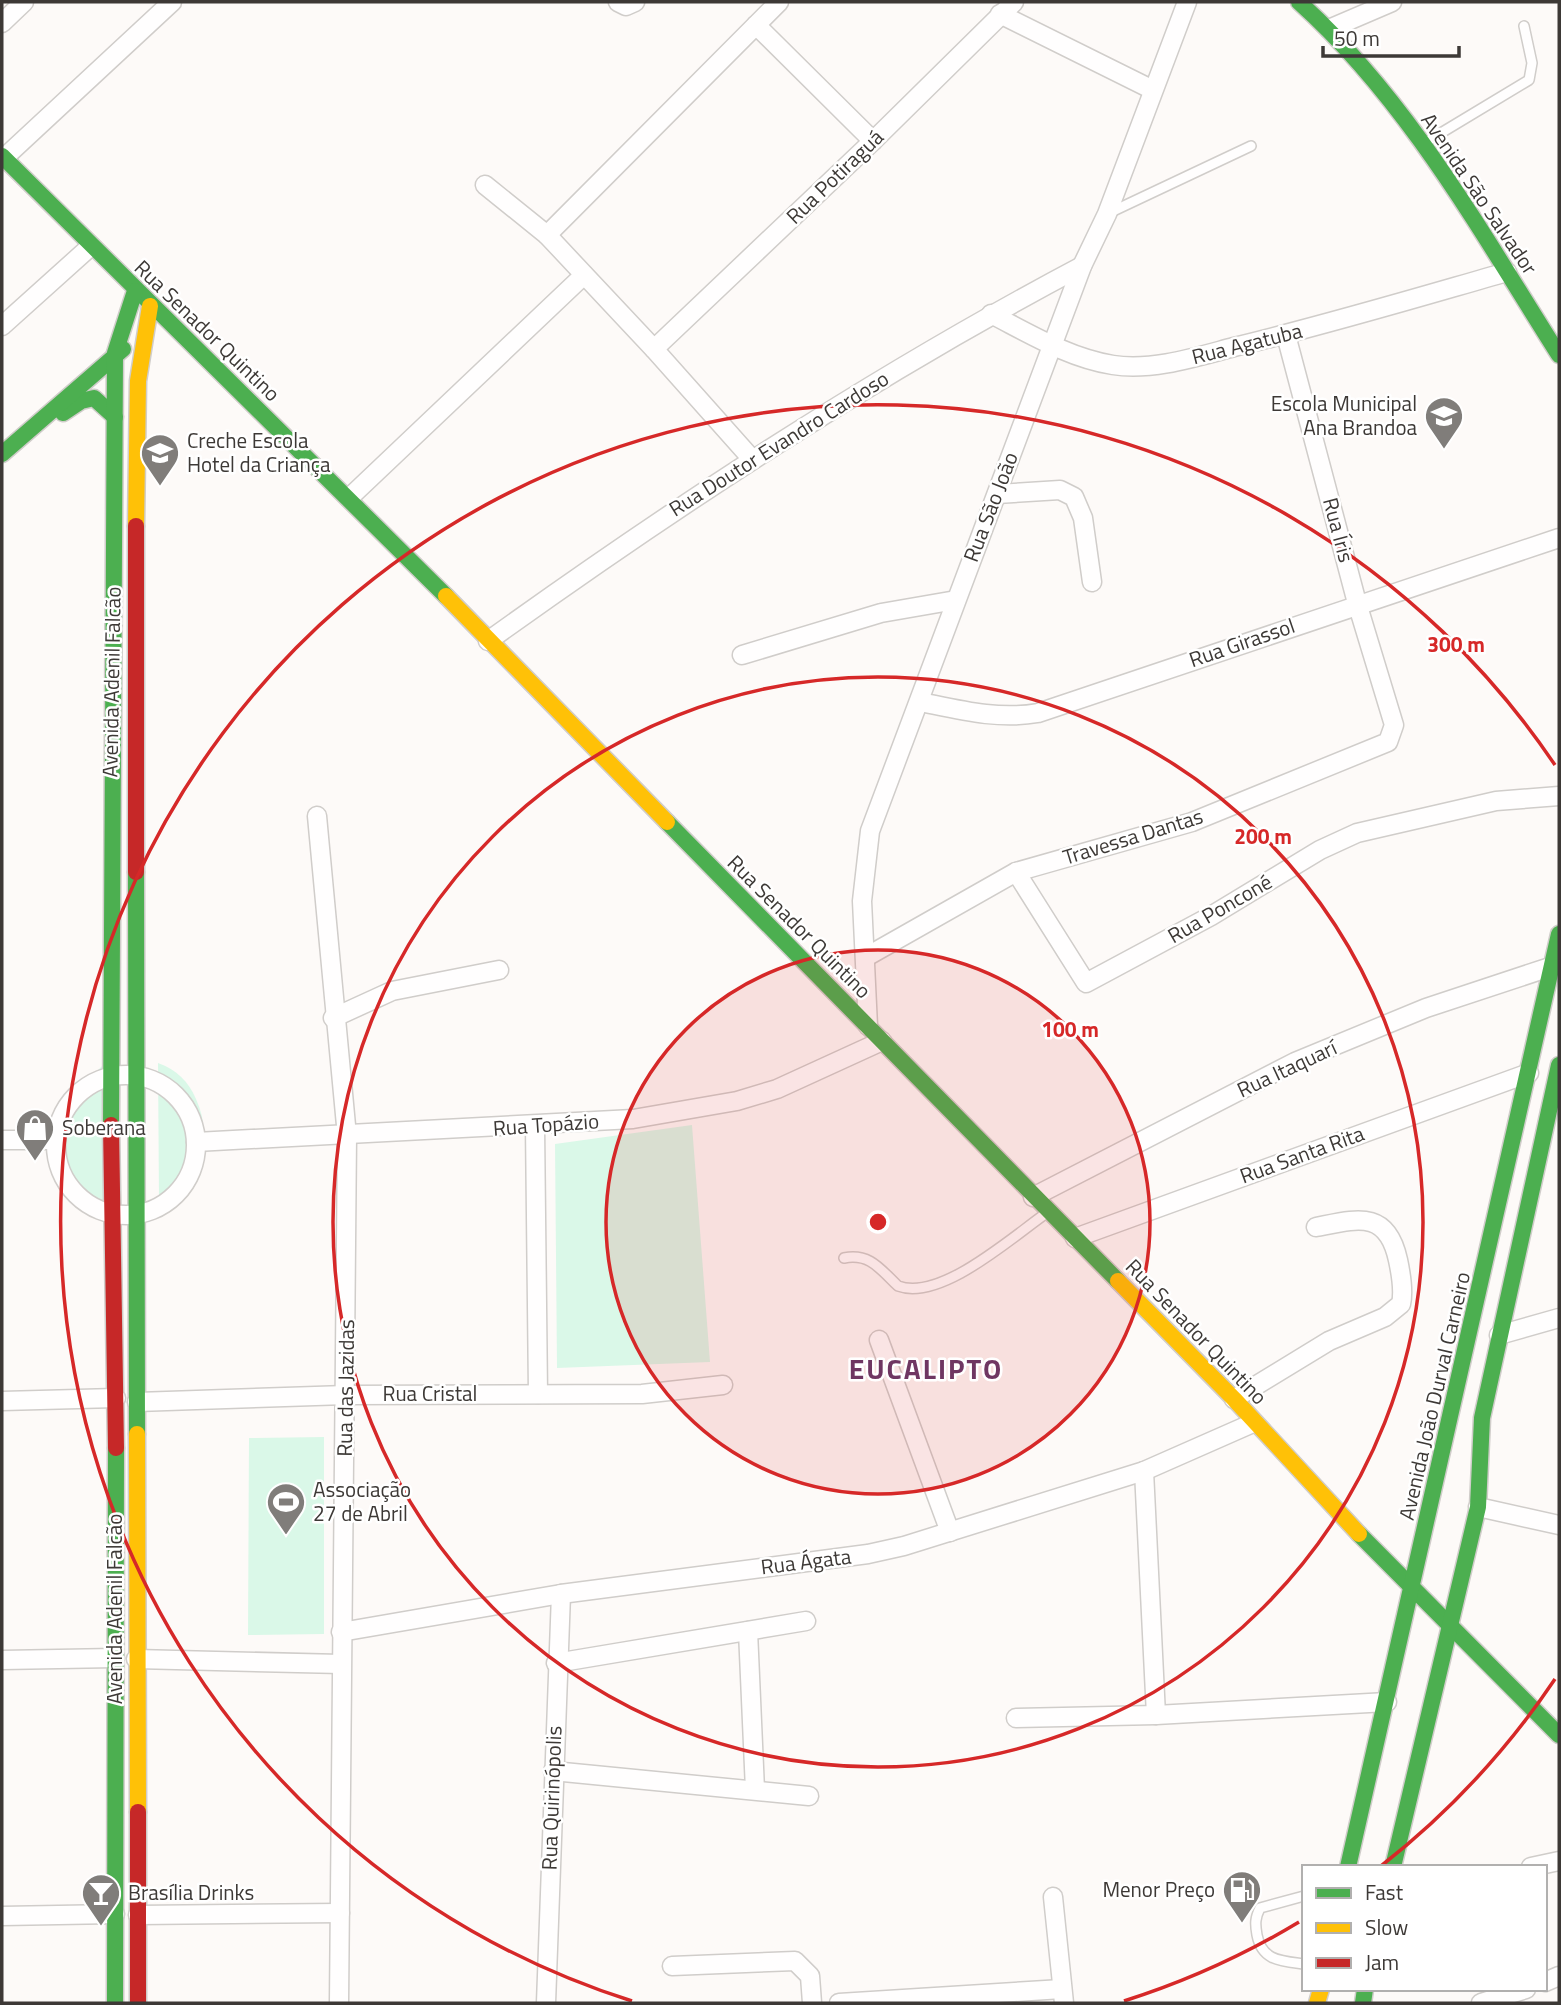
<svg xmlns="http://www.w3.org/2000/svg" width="1561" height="2005" viewBox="0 0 1561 2005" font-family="'Titillium Web',sans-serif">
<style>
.green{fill:#daf8e8}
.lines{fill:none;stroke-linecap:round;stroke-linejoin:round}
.lane-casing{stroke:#d0cdca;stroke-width:12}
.street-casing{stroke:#d0cdca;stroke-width:21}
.fast-casing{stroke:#d0cdca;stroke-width:19}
.slow-casing{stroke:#d0cdca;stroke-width:19}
.jam-casing{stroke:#d0cdca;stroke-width:19}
.lane{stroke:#fffefe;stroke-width:9}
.street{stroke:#fffefe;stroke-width:18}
.fast{stroke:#4caf50;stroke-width:16}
.slow{stroke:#ffc107;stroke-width:16}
.jam{stroke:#c62828;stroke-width:16}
.ring{fill:none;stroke:#d62828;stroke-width:3.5}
.labels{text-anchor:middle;stroke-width:5;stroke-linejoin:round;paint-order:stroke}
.street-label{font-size:21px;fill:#3d3936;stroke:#fff}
.poi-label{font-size:21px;fill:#3d3936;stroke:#fff;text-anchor:start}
.district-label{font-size:28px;font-weight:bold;letter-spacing:2px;fill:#6f3662;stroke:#fff}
.centre{fill:#d62828;stroke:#fff;stroke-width:3.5}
.ring-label{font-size:21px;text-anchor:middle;font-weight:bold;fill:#d62828;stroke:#fff;stroke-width:5;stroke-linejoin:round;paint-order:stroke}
</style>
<rect width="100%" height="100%" fill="#fdfaf8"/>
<g class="green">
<path d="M 158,1063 C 177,1070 188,1081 196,1099 C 216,1144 193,1171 159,1200 Z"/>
<path d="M 104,1064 L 105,1206 C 92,1196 77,1186 70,1170 C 60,1145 69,1106 84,1084 C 89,1077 98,1071 104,1064 Z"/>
<polygon points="692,1125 710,1362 557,1368 555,1144"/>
<polygon points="324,1437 324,1634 248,1635 249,1438"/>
</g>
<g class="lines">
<g class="lane-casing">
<g id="lane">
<polyline points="1426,142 1529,80 1532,63 1524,26"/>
<polyline points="1109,213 1251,146"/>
<path d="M 844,1258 C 870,1253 880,1269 898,1286 C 941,1302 1013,1236 1048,1212"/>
<path d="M 1304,1896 L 1260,1908 C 1255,1918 1255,1924 1257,1935 C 1262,1961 1281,1961 1304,1964"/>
</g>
</g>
<g class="street-casing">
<g id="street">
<polyline points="618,2 626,6 635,2"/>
<polyline points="1000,14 1153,90"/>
<polyline points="2,23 24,2"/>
<polyline points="756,25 873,141"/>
<polyline points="1329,29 1392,2"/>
<polyline points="4,158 172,2"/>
<polyline points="485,185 547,235 654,349 751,458"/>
<polyline points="547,235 779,2"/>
<path d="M 991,314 C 1030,334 1069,358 1113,365 C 1153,371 1196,357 1234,347 C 1326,325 1416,298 1507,272"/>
<polyline points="2,326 91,246"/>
<polyline points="654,349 873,141 1014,2"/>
<polyline points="997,494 1060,490 1074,497 1083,518 1092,582"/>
<polyline points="349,498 584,275"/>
<path d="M 488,641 C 679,504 874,376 1082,266"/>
<polyline points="742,655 881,613 956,600"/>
<path d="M 921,702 C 960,710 998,720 1038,713 L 1559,538"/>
<polyline points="317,816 347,1136 339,2003"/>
<polyline points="1016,872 1086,983 1211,916 1320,850 1357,833 1496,801 1559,796"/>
<polyline points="866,957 1016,872 1192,822 1388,742 1394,725 1357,603 1286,335"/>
<polyline points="333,1018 392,991 499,970"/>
<polyline points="868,1026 862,901 870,831 1082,266 1107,214 1187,2"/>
<circle cx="126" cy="1145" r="70"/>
<polyline points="535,1126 538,1394"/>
<polyline points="2,1140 56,1140"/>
<polyline points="196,1142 633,1119 737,1101 777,1089 882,1041"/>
<polyline points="1033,1197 1295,1062 1426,1008 1553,966"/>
<polyline points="1075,1238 1529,1073"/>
<polyline points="1499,1335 1559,1318"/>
<polyline points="879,1340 950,1532"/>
<path d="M 1234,1399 L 1329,1341 L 1385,1317 L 1401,1304 C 1404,1291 1401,1274 1398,1260 C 1387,1209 1357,1219 1316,1227"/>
<polyline points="2,1401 116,1398"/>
<polyline points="137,1402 346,1395 642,1394 723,1385"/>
<polyline points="1144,1471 1156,1715"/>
<polyline points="1478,1507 1559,1525"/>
<polyline points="748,1631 755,1790"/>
<polyline points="341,1632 561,1594 868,1554 904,1546 1144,1471 1253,1423"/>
<polyline points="136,1659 341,1664"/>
<polyline points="2,1660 115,1658"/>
<polyline points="556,1663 806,1621"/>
<polyline points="1016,1718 1156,1715 1387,1702"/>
<polyline points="553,1771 809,1796"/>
<polyline points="1531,1867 1559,1861"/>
<polyline points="1053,1897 1064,2003"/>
<polyline points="138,1915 340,1913"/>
<polyline points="2,1916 115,1914"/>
<polyline points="672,1966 795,1961 810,1976 812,2003"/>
<polyline points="1545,1982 1559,1976"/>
<polyline points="546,2003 561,1594"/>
<polyline points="839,2003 1062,1989"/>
<polyline points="1481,2003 1526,1989"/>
</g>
</g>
<g class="fast-casing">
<g id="fast">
<path d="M 1299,2 C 1408,100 1481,232 1559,355"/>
<polyline points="2,156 446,596"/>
<polyline points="63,413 81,401 94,398 115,417"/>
<polyline points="2,454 123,349"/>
<polyline points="667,822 1118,1281"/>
<polyline points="136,872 137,1434"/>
<polyline points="111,1125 115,353 135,291"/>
<polyline points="1359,1534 1559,1735"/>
<polyline points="1348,1867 1559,934"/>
<polyline points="1393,1867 1478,1507 1482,1418 1559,1065"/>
<polyline points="115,2003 116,1448"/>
<polyline points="1363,2003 1365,1989"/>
</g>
</g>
<g class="slow-casing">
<g id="slow">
<polyline points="136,526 138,381 150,306"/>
<polyline points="446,596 667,822"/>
<polyline points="1118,1281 1234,1399 1359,1534"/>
<polyline points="137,1434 138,1812"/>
<polyline points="1317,2003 1321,1989"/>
</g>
</g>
<g class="jam-casing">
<g id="jam">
<polyline points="136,872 136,526"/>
<polyline points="111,1125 116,1448"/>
<polyline points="138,1812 138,2003"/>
</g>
</g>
<use href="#lane" class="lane"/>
<use href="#street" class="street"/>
<use href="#fast" class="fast"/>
<use href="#slow" class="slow"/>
<use href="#jam" class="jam"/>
</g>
<circle cx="878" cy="1222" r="272" fill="#d62828" fill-opacity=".12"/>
<g class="ring">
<circle cx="878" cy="1222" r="272"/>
<circle cx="878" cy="1222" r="545"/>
<path d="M1555 1679A817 817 0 0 1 1381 1866M1299 1922A817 817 0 0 1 1124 2001M632 2001A817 817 0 1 1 1555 765"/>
</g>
<defs>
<g id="school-pin" transform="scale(2.0125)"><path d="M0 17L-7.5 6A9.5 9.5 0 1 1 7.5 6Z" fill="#807d7a" stroke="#fff"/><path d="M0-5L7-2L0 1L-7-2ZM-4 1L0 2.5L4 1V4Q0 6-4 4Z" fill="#fff"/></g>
<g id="shop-pin" transform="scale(2.0125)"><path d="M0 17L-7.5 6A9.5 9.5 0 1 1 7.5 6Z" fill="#807d7a" stroke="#fff"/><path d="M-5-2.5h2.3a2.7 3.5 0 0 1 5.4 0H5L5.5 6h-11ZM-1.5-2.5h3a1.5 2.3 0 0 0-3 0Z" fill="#fff"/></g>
<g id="stadium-pin" transform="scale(2.0125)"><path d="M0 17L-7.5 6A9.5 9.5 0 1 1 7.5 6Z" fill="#807d7a" stroke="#fff"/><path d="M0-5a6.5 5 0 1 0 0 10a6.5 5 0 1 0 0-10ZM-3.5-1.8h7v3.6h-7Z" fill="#fff"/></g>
<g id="fuel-pin" transform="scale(2.0125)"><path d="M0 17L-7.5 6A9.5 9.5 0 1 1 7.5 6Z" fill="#807d7a" stroke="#fff"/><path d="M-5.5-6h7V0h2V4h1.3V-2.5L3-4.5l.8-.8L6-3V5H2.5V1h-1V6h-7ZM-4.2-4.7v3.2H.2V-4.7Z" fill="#fff"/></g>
<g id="bar-pin" transform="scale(2.0125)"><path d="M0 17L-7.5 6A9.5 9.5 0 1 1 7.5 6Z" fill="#807d7a" stroke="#fff"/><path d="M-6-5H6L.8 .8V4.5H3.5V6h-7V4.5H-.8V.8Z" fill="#fff"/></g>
</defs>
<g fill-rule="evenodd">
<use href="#school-pin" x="1444" y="416"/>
<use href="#school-pin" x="160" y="453"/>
<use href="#shop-pin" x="35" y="1128"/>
<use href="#stadium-pin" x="286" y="1502"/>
<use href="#fuel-pin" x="1242" y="1890"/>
<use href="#bar-pin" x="101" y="1893"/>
</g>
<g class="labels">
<g class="street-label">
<text transform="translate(835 177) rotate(-44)" y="7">Rua Potiraguá</text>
<text transform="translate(1479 194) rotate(56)" y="7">Avenida São Salvador</text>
<text transform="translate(207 331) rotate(44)" y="7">Rua Senador Quintino</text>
<text transform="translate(1247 344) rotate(-14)" y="7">Rua Agatuba</text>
<text transform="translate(779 444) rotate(-32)" y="7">Rua Doutor Evandro Cardoso</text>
<text transform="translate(991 507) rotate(-69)" y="7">Rua São João</text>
<text transform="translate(1338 530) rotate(75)" y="7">Rua Íris</text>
<text transform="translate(1242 643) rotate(-19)" y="7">Rua Girassol</text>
<text transform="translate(112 682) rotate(-89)" y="7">Avenida Adenil Falcão</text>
<text transform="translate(1133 837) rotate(-17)" y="7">Travessa Dantas</text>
<text transform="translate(1220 909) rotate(-30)" y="7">Rua Ponconé</text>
<text transform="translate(799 927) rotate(45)" y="7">Rua Senador Quintino</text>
<text transform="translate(1287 1069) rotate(-25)" y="7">Rua Itaquarí</text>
<text transform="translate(546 1125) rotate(-4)" y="7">Rua Topázio</text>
<text transform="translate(1302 1155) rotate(-20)" y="7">Rua Santa Rita</text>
<text transform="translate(1196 1332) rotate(46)" y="7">Rua Senador Quintino</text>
<text transform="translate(346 1388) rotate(-89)" y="7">Rua das Jazidas</text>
<text x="430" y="1401">Rua Cristal</text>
<text transform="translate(1435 1396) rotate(-77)" y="7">Avenida João Durval Carneiro</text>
<text transform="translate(806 1562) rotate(-7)" y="7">Rua Ágata</text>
<text transform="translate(115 1609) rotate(-90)" y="7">Avenida Adenil Falcão</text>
<text transform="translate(552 1798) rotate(-88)" y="7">Rua Quirinópolis</text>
</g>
<g class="poi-label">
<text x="1417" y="411" text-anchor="end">Escola Municipal<tspan x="1417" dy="24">Ana Brandoa</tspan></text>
<text x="187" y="448">Creche Escola<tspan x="187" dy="24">Hotel da Criança</tspan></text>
<text x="62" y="1135">Soberana</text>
<text x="313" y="1497">Associação<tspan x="313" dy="24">27 de Abril</tspan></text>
<text x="1215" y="1897" text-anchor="end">Menor Preço</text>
<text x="128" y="1900">Brasília Drinks</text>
</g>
<g class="district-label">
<text x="926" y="1379">EUCALIPTO</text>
</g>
</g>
<circle cx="878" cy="1222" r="10" class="centre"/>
<g class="ring-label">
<text x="1456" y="652">300 m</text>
<text x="1263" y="844">200 m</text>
<text x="1070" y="1037">100 m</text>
</g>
<rect width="1561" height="2005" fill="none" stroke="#3d3936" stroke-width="7"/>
<rect x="1302" y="1865" width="245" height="126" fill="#ffffff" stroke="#b1b0af" stroke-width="2"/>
<rect x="1316" y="1888" width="35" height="10" fill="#4caf50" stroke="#b1b0af" stroke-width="2"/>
<text x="1365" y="1900" font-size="21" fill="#3d3936">Fast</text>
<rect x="1316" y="1923" width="35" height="10" fill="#ffc107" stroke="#b1b0af" stroke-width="2"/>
<text x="1365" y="1935" font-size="21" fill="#3d3936">Slow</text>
<rect x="1316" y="1958" width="35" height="10" fill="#c62828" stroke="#b1b0af" stroke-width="2"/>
<text x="1365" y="1970" font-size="21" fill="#3d3936">Jam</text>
<path d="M1323 46v10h136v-10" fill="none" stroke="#3d3936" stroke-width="3.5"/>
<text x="1334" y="46" font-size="21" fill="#3d3936" stroke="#ffffff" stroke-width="5" paint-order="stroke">50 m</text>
</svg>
